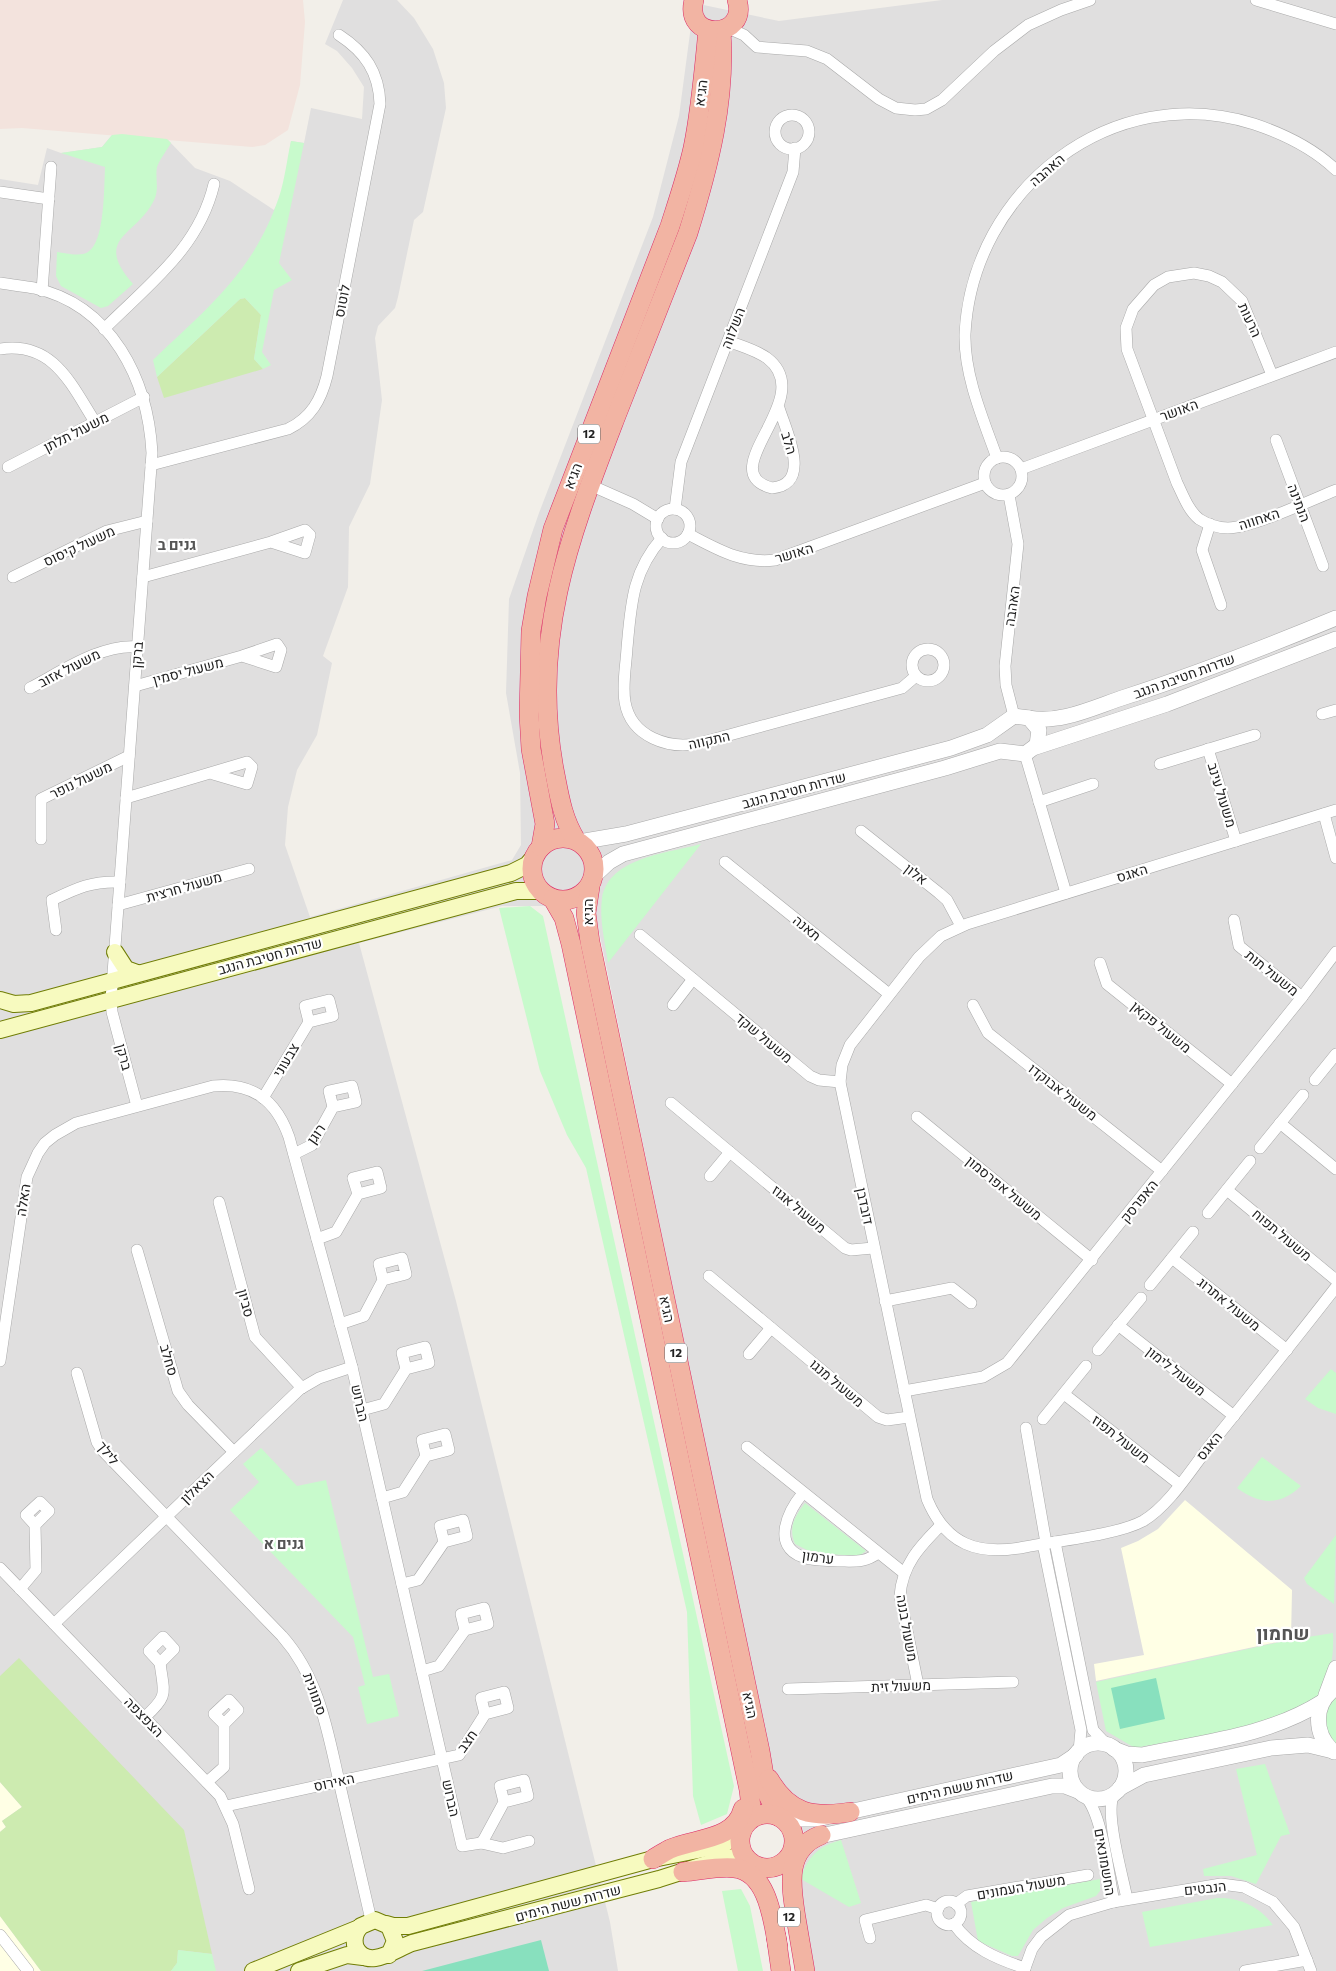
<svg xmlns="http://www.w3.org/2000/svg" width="1336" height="1971" viewBox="0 0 1336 1971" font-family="Commissioner,Heebo,sans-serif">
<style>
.residential{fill:#e0dfdf}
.education{fill:#ffffe5}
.military{fill:#f3e3dd}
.grass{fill:#cdebb0}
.park{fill:#c8facc}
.pitch{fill:#88e0be}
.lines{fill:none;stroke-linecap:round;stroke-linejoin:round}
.minor-casing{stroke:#a9a9a9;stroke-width:12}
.tertiary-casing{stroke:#a9a9a9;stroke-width:16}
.secondary-casing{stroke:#707d05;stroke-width:18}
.trunk-casing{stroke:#dc2a67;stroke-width:20}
.minor{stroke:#fff;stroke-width:11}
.tertiary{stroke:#fff;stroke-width:15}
.secondary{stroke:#f7fabf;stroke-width:16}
.trunk{stroke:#f2b4a3;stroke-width:19}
.labels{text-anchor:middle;stroke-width:4.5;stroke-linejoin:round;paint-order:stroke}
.shield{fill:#fff;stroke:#646464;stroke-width:1}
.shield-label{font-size:12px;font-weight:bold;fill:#222}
.street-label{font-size:14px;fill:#222;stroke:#fff}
.neighbourhood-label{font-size:15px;font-weight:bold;fill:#555;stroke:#fff}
.district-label{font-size:19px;font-weight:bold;fill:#555;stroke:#fff}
</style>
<rect width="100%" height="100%" fill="#f2efe9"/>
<polygon class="residential" points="343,0 397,0 414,18 433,49 444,83 446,108 423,212 414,220 398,297 395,308 378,326 375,338 382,400 370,484 349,527 348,587 323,656 332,663 317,735 297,770 288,807 285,845 310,917 512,860 521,845 520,773 506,693 509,599 539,513 653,217 679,116 694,3 779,21 942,0 1336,0 1336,1971 812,1971 794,1880 805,1834 775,1783 594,907 541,906 502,906 359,943 456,1301 610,1922 618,1971 0,1971 0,179 38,185 47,148 61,153 102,147 112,135 167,139 195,168 230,181 274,210 283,193 291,141 304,143 311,108 362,119 364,87 352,68 337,51 325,44"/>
<g class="education">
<polygon points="1185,1500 1292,1590 1291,1639 1096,1681 1094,1664 1144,1655 1121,1548 1138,1541 1158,1529"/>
<polygon points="0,1782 22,1807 2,1821 6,1827 0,1832"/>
<polygon points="0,1916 41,1971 0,1971"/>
</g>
<polygon class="military" points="0,0 303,0 305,22 300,85 288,130 265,145 252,147 22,128 0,129"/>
<g class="grass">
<polygon points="245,298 261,315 254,359 263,369 164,398 157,377 240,299"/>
<polygon points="19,1658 184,1830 212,1954 178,1950 177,1963 171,1971 41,1971 0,1916 0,1832 6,1827 2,1821 22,1807 0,1782 0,1676"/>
</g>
<g class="park">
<path d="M 122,134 L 167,139 L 171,143 C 167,150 160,159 157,167 C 155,177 159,187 155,198 C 139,236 91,236 133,284 L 108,306 L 101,308 L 61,286 L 56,276 L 57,252 C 65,253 80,257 88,252 C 105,242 104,186 105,167 L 61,153 L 102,147 L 112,135 Z"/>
<path d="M 291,141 L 304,143 L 279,263 L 292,280 L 274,290 L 262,352 L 271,365 L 263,369 L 254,359 L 261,315 L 245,298 L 240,299 L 157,377 L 153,360 C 209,306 253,273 279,197 C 285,179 287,159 291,141 Z"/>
<path d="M 701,844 L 608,963 C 605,942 599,919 602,898 C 609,857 669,853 701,844 Z"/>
<polygon points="530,906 543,916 734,1786 727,1814 701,1825 693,1796 687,1612 586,1168 567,1135 540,1071 499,908"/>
<polygon points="1331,1369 1336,1373 1336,1414 1318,1408 1305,1399"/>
<polygon points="261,1448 297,1486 326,1480 373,1677 389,1674 399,1716 367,1724 358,1687 365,1685 353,1637 230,1510 259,1482 243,1464"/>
<path d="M 1262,1457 L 1301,1486 C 1280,1506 1260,1505 1237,1488 Z"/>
<path d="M 805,1503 L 866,1551 L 859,1556 L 813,1553 L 795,1544 C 788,1527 795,1516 805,1503 Z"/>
<polygon points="1336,1535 1334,1604 1307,1584 1304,1578"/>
<path d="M 1333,1633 C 1334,1655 1331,1676 1319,1695 C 1299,1724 1172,1740 1135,1748 L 1106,1731 L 1096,1682 L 1289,1640 Z"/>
<path d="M 1336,1696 L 1336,1745 C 1322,1731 1322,1710 1336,1696 Z"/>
<polygon points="1265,1764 1290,1834 1281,1836 1256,1884 1231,1876 1204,1876 1203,1869 1257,1855 1236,1769"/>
<path d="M 841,1840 L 861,1903 L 849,1907 L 801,1879 C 807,1856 819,1846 841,1840 Z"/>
<polygon points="1100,1879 1100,1891 1096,1896 1063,1908 1047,1918 1033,1930 1018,1956 1012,1956 978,1941 971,1902"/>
<polygon points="741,1889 750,1906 763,1971 738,1971 722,1891"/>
<path d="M 1217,1898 C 1240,1897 1260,1907 1273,1925 L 1150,1947 L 1142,1912 Z"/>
<polygon points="178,1950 212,1954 216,1971 171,1971 177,1963"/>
</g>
<g class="pitch">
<polygon points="1156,1678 1165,1719 1120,1729 1111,1688"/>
<polygon points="541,1940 549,1971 422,1971"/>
</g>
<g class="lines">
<g class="minor-casing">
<g id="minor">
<polyline points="1256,0 1336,24"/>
<polyline points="728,28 744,35 757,47 807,51 827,59 879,99 896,108 915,110 926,109 942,100 994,51 1028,25 1061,10 1090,0"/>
<circle cx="792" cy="132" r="17"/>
<polyline points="0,192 49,199"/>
<path d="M 0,283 C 11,285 23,286 34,288 C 112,305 148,380 152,453 L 111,1000 L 112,1012 L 137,1106"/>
<polyline points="42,291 51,167"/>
<path d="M 104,329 C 149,284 199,248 214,184"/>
<path d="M 728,341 C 741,346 756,350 767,358 C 820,398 710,471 772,488 C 813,484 786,431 779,408"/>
<path d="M 0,349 C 53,341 71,384 95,422"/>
<path d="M 1272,375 L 1242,301 L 1222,282 L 1209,276 L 1194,273 L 1168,277 L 1154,285 L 1133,309 L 1126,328 L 1127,349 L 1177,483 C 1183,495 1188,510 1199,519 C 1207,524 1218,528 1228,528 C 1252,528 1311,500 1336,490"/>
<polyline points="1276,440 1323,566"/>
<circle cx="1003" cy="476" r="19"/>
<path d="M 997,458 C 983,419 964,375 965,334 C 972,189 1113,79 1254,124 C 1284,134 1313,148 1336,170"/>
<path d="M 151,465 L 288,429 C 311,418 321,400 327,376 L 380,104 C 379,72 365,52 339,35"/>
<polyline points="8,467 144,397"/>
<polyline points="1021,469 1336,352"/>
<polyline points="590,485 633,504 658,519"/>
<polyline points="1009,495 1018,544 1005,666 1006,685 1014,716"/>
<polyline points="675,509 681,462 793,172 795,148"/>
<circle cx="673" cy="526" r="17"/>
<polyline points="1210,524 1202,550 1221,605"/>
<path d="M 688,534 C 717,549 741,564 775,560 L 985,483"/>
<path d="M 662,538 C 632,572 631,605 627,648 C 626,666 622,685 625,702 C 631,737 669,750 700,743 L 902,688 L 916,676"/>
<polyline points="13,577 107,531 147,521"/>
<polyline points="143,577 271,542 305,530 310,535 305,553 271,542"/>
<circle cx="928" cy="665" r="16"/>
<polyline points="135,686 242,656 277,644 281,650 276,667 242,656"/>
<path d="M 30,688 C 61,672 102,643 138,647"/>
<polyline points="1322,714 1336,710"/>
<polyline points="1208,749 1236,841"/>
<polyline points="1025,754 1066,893"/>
<polyline points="1160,764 1255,735"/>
<polyline points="126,798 247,762 252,767 247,784 213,774"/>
<polyline points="1039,802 1093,784"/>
<path d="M 1336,810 L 967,924 L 941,936 L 919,957 L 850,1045 L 842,1065 L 840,1082 L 927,1499 C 946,1545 978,1556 1025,1547 C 1056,1541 1117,1535 1143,1521 C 1169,1506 1192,1468 1211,1444 C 1253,1392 1295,1340 1336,1287"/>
<polyline points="1324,814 1336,858"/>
<polyline points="861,831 939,893 947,900 961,926"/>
<polyline points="41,839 41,799 129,756"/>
<polyline points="725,862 889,994"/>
<polyline points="118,905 249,869"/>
<polyline points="1234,920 1239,946 1302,997"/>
<path d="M 56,930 L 52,900 C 77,888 91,881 120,882"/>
<polyline points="640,935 810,1076 819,1080 840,1082"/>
<polyline points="1100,963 1107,984 1232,1084"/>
<polyline points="673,1005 693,979"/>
<polyline points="973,1005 988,1033 1162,1171"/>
<polyline points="1315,1080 1336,1054"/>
<polyline points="263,1098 309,1022 333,1016 329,1000 305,1006 309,1022"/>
<polyline points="671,1103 845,1248 851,1250 873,1248"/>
<polyline points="917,1117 1092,1260"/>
<polyline points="1280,1123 1336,1169"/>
<polyline points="1260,1148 1303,1095"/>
<polyline points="294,1154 312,1145 333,1107 329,1091 352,1086 356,1102 333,1107"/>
<polyline points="710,1176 730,1152"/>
<polyline points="1227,1190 1336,1280"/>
<polyline points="219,1202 255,1337 302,1388"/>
<polyline points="1208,1213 1250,1161"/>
<polyline points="317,1239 336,1232 358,1194 353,1178 377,1172 381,1188 358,1194"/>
<polyline points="137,1250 178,1391 188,1405 234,1452"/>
<polyline points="1172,1258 1287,1350"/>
<polyline points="709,1276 878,1417 887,1420 909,1417"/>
<polyline points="1150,1285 1193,1232"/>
<polyline points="885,1301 952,1288 971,1303"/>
<polyline points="340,1324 364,1316 383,1280 379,1264 402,1258 406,1274 383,1280"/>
<polyline points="1118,1325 1234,1416"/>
<polyline points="1098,1350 1141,1298"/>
<polyline points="749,1354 771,1328"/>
<path d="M 0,1361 L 27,1177 L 38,1153 L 45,1143 L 55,1135 L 76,1123 L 213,1086 C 252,1082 276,1100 289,1137 L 352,1367 L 462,1846 L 481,1843 L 484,1839 L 504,1802 L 500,1786 L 524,1780 L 528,1796 L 504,1802"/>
<path d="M 77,1373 L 97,1442 L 102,1450 L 282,1636 C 321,1680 328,1735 341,1790 C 351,1834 361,1877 371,1920"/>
<polyline points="904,1391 983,1377 1007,1363 1302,997 1336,952"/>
<polyline points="1064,1394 1179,1484"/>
<polyline points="362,1410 384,1404 406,1369 429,1363 425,1347 402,1353 406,1369"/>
<polyline points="1043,1419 1086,1366"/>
<polyline points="1026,1428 1046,1543"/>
<polyline points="747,1447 904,1573"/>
<path d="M 803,1493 C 788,1511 771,1546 803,1557 C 814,1561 826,1560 838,1561 C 854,1561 865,1563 878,1553"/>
<polyline points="382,1498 403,1492 426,1456 449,1450 445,1434 422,1440 426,1456"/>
<polyline points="1055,1542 1093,1730 1107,1745"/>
<polyline points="1043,1544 1081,1730 1079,1751"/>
<polyline points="0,1568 220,1796 233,1824 249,1889"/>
<polyline points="402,1584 418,1580 444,1542 467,1536 463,1520 440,1526 444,1542"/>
<polyline points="20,1589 36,1570 35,1525 26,1515 40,1502 49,1511 35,1525"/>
<polyline points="54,1624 300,1389 319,1378 352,1367"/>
<polygon points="163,1637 174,1649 160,1663 149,1651"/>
<polyline points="422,1671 439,1666 465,1630 488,1624 484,1608 461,1614 465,1630"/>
<path d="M 918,1685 L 900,1596 C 902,1565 920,1546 941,1525"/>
<polyline points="788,1689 1013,1682"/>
<path d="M 145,1717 C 169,1695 164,1694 160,1663"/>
<polyline points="207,1782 224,1767 224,1724 214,1714 229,1700 238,1710 224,1724"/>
<path d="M 1114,1794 C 1104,1812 1123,1877 1127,1899"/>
<path d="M 1085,1796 C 1103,1815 1108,1875 1114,1902"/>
<polyline points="226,1806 459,1755 485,1714 508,1708 504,1692 481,1698 485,1714"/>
<polyline points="481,1843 503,1848 529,1841"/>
<circle cx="949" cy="1913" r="12"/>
<polyline points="956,1904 967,1896 1088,1875"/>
<path d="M 954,1924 C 971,1948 997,1959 1025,1968"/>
<polyline points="0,1935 28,1971"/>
<polyline points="870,1938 865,1920 926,1905 938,1909"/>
<polyline points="1024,1971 1032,1949 1041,1937 1069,1915 1113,1902 1221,1884 1244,1887 1273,1902 1294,1927 1311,1971"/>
<polyline points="1245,1971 1307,1960"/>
</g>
</g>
<g class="tertiary-casing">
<g id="tertiary">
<path d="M 1029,718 C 1061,724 1094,707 1125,697 C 1196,674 1266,647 1336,618"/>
<polyline points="1036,747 1167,704 1336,639"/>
<polyline points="579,842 626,834 951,748 987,735 1014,716 1029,718 1039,730 1037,745 1025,754 1000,751 945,768 623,854 609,862 594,876"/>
<polyline points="1326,1695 1336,1668"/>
<circle cx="1098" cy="1771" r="28"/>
<path d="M 1114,1749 L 1127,1754 L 1142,1755 C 1203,1742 1268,1736 1322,1702"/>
<path d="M 1334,1752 C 1313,1734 1313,1703 1336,1688"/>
<polyline points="1120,1788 1144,1775 1271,1748 1308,1745 1333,1751"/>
<polyline points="782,1819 817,1819 1061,1765 1076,1755"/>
<polyline points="811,1838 1052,1786 1065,1786 1078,1791"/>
</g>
</g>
<g class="secondary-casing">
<g id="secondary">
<polyline points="115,952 126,969 137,973"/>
<polyline points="0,1000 14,1004 31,1003 511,873 527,865 534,857"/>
<polyline points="0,1030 516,891 541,891"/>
<polyline points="386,1924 393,1926 408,1926 653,1859 723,1845 742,1830"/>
<path d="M 389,1955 L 395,1941 L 389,1926 L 375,1920 L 361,1926 C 355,1932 353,1940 356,1948 C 368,1971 395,1949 412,1943 L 659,1879 L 725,1858 L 736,1857 L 748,1859"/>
<polyline points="253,1971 359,1928"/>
<polyline points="299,1971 347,1955 363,1957"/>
</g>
</g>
<g class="trunk-casing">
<g id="trunk">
<path d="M 694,0 C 683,42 749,39 737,0"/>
<circle cx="563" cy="869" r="31"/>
<path d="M 576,840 C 562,818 559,794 554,769 C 530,636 570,536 616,416 C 640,355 664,294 688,233 C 709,166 726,100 721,31"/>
<path d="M 541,847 L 545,824 L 531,749 L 529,714 L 531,631 L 537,596 L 553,529 L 670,226 C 678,201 687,175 693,148 C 701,109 704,70 708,30"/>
<polyline points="590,887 586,913 590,942 760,1751 767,1793 778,1816"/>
<polyline points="553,899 564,918 571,944 749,1790 751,1807 748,1821"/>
<path d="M 769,1779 C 789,1814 813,1818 850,1812"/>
<circle cx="767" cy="1841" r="27"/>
<path d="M 653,1859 C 658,1856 664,1852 670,1849 C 694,1838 735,1841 743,1809"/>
<path d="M 683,1872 C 699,1871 718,1866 734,1868 C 768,1871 773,1921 778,1947"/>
<polyline points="776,1936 781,1971"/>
<path d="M 805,1971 C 802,1953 799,1935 796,1918 C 791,1887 784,1849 821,1835"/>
</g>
</g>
<use href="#minor" class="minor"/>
<use href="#tertiary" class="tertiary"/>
<use href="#secondary" class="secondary"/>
<use href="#trunk" class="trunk"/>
</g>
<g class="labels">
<g class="shield">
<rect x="578" y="424.5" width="22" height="19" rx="4"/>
<rect x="665" y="1343.5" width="22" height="19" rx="4"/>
<rect x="778" y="1907.5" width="22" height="19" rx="4"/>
</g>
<g class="shield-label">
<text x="589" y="438">12</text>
<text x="676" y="1357">12</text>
<text x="789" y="1921">12</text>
</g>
<g class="street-label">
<text transform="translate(701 93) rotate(-83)" y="5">הגיא</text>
<text transform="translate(1047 170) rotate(-41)" y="5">האהבה</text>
<text transform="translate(342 301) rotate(-79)" y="5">לוטוס</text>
<text transform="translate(1250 320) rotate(65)" y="5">הרעות</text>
<text transform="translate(733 328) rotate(-69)" y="5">השלווה</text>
<text transform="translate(1179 410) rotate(-20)" y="5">האושר</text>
<text transform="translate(76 432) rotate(-27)" y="5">משעול תלתן</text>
<text transform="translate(789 443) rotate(73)" y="5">הלב</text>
<text transform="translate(573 476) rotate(-69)" y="5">הגיא</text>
<text transform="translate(1299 503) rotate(69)" y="5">הנתינה</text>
<text transform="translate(1259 519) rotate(-18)" y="5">האחווה</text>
<text transform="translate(79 546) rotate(-25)" y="5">משעול קיסוס</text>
<text transform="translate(794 553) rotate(-17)" y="5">האושר</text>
<text transform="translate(1012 606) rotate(-82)" y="5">האהבה</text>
<text transform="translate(137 655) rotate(-86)" y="5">ברקן</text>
<text transform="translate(69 668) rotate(-27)" y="5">משעול אזוב</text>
<text transform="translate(188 671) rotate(-15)" y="5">משעול יסמין</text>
<text transform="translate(1184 676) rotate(-20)" y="5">שדרות חטיבת הנגב</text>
<text transform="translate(709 740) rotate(-13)" y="5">התקווה</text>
<text transform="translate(81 780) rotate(-26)" y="5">משעול נופר</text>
<text transform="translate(794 790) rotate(-15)" y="5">שדרות חטיבת הנגב</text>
<text transform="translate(1222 795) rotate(73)" y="5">משעול עינב</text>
<text transform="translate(1132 873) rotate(-17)" y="5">האגס</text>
<text transform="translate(916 874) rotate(38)" y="5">אלון</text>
<text transform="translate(184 887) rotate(-16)" y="5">משעול חרצית</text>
<text transform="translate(588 912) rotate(-90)" y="5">הגיא</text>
<text transform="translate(807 928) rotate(39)" y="5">תאנה</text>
<text transform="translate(270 956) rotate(-15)" y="5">שדרות חטיבת הנגב</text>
<text transform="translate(1272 973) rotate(39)" y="5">משעול תות</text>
<text transform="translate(1161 1027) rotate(39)" y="5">משעול פקאן</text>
<text transform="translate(764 1038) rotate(40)" y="5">משעול שקד</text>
<text transform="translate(124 1057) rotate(75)" y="5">ברקן</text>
<text transform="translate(286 1060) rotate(-59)" y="5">צבעוני</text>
<text transform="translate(1063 1092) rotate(38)" y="5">משעול אבוקדו</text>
<text transform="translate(316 1134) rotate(-55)" y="5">רוגן</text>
<text transform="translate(1004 1188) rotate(39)" y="5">משעול אפרסמון</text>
<text transform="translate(23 1200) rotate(-81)" y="5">האלה</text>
<text transform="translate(1139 1201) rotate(-51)" y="5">האפרסק</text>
<text transform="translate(865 1206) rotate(78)" y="5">דובדבן</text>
<text transform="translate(799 1209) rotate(40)" y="5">משעול אגוז</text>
<text transform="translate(1282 1235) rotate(40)" y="5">משעול תפוח</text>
<text transform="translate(246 1303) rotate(75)" y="5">סביון</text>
<text transform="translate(1229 1304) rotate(39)" y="5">משעול אתרוג</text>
<text transform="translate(667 1309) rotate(78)" y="5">הגיא</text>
<text transform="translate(169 1360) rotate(74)" y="5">סחלב</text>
<text transform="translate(1176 1371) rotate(38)" y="5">משעול לימון</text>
<text transform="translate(837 1383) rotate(40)" y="5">משעול מנגו</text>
<text transform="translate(360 1403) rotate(77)" y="5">הברוש</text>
<text transform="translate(1121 1439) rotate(38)" y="5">משעול תפוז</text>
<text transform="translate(1209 1446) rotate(-51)" y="5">האגס</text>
<text transform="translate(108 1453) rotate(52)" y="5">לילך</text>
<text transform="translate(197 1487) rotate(-44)" y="5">הצאלון</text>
<text transform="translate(818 1557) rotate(8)" y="5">ערמון</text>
<text transform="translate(907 1628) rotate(80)" y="5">משעול בננה</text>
<text transform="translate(901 1686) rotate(-2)" y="5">משעול זית</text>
<text transform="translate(315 1694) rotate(70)" y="5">סתוונית</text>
<text transform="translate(750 1705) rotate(78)" y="5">הגיא</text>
<text transform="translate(144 1717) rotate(46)" y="5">הצפצפה</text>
<text transform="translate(467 1741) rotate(-54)" y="5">חצב</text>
<text transform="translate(334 1782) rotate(-12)" y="5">האירוס</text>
<text transform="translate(960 1787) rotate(-13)" y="5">שדרות ששת הימים</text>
<text transform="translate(451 1798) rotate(77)" y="5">הברוש</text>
<text transform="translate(1105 1862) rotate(80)" y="5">החשמונאים</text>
<text transform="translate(1021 1887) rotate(-10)" y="5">משעול העמונים</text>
<text transform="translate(1205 1888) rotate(-6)" y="5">הנבטים</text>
<text transform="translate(568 1903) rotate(-15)" y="5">שדרות ששת הימים</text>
</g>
<g class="neighbourhood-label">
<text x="177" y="550">גנים ב</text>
<text x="284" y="1549">גנים א</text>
</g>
<g class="district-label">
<text x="1283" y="1640">שחמון</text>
</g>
</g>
</svg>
